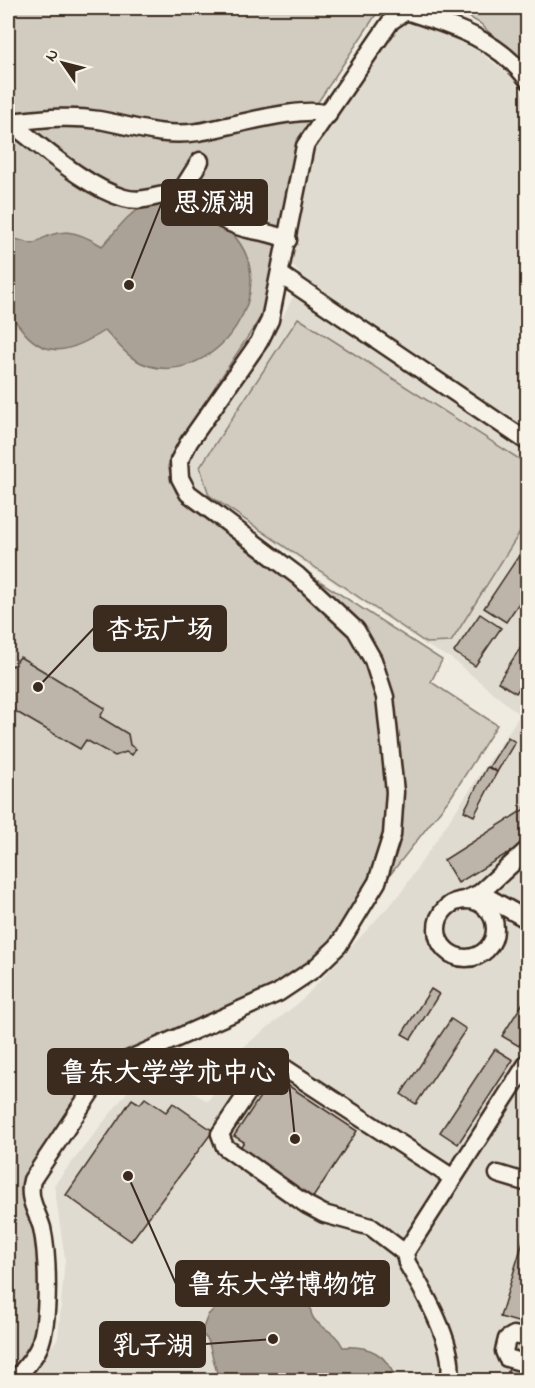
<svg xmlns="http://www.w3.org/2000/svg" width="535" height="1388" viewBox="0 0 535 1388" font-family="'Indie Flower','LXGW WenKai TC',sans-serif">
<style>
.built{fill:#e0dbd0}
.green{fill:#d1cbc0;stroke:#867a6f;stroke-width:1.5}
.water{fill:#aaa296;stroke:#7e7266;stroke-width:1.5}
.building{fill:#bdb5aa;stroke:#3b2a1e;stroke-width:1.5}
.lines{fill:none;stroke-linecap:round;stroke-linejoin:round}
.minor-casing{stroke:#3b2a1e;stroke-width:21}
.minor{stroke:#f7f3e8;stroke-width:16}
.leader{fill:none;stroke:#3b2a1e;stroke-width:2}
.callout-dot{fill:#3b2a1e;stroke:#f7f3e8;stroke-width:2}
.callout{fill:#3b2a1e;stroke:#3b2a1e;stroke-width:2}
.callout-label{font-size:27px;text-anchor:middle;font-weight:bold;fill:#fff}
</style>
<rect width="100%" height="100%" fill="#efebe0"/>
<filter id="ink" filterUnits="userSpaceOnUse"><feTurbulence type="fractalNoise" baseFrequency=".0167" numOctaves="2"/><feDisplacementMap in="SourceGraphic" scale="12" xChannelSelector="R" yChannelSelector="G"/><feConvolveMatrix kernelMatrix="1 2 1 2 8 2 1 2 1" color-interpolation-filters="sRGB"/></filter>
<g filter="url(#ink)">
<polygon class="built" points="421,23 443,31 481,53 511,76 527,100 527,1380 27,1380 58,1338 65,1259 54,1185 147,1067 208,1101 241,1049 302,1000 400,894 520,715 452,659 427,646 190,485 186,468 283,316 303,278 291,263 311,151 389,32 403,24"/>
<g class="green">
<polygon points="8,8 386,8 379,10 318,102 298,151 266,309 180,440 168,466 176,492 190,507 291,580 315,578 442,660 431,682 497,725 451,797 331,950 270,990 189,1024 88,1073 35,1185 41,1336 8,1380"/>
<polygon points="454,8 527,8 527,71 481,24"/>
<polygon points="298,318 527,464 527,521 451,642 426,643 209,495 200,467"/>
</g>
<g class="water">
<path d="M 173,203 C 190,204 200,212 214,220 C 305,274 208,404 134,359 C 123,352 114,339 105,330 C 75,350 46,363 20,327 C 16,322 9,314 8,308 C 4,291 8,255 8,237 L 33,244 C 60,226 76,230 102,246 C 130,217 128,205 173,203 Z"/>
<path d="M 311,1299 C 306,1330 332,1323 343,1347 C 368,1345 389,1354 395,1380 L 219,1380 L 208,1340 L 201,1333 L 208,1315 L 220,1303 Z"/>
</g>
<g class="building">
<polygon points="528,542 528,590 506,622 484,608"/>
<polygon points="480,614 501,628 475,666 454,652"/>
<polygon points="528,636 528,675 516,693 498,682"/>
<polygon points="20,657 105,708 100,717 128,734 130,745 136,749 132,755 126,752 115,756 86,740 80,749 8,707 8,663 13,666"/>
<polygon points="508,737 515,742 497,772 489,767"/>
<polygon points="487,767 497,772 474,816 464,811"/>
<polygon points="528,803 528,841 458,883 444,860 523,810"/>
<polygon points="431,989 439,994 411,1039 402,1034"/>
<polygon points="528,995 528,1032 519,1046 502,1036"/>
<polygon points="451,1019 466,1029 416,1104 401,1094"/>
<polygon points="495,1049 513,1060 458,1144 440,1132"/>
<polygon points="286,1084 357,1131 312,1199 238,1150 244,1142 234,1136 267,1086 279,1095"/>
<polygon points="145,1098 166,1112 173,1103 213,1131 131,1241 66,1195 132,1099 140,1104"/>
<polygon points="528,1225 528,1325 500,1317"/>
<polygon points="509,1368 528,1373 528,1380 506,1380"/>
</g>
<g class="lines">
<g class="minor-casing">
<g id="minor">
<path d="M 8,122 C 39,119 67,115 99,120 C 133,126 162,138 198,132 C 225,128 308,103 328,115"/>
<path d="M 9,122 C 42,146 85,187 124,198 C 144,204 161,192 173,195 C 197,201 213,217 235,225 C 252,232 270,231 288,240"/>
<polyline points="178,196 200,161"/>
<polyline points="281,275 528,442"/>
<polyline points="480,893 528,920"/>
<polyline points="464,900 480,893 528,849"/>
<circle cx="466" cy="929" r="29"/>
<polyline points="498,1174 528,1183"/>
<polyline points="405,1253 371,1227 324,1214 307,1205 225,1147 220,1134 262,1071 270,1066 280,1065 453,1178"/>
<polyline points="528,1338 514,1335 507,1339 504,1351 507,1358 528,1364"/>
<path d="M 15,1380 C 23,1370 34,1359 39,1347 C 50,1321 48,1255 42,1228 C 37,1211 27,1199 32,1180 L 94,1087 L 104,1075 L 123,1062 L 278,993 L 314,969 L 338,946 L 377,882 L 392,835 L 395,792 L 385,697 L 373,660 L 356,630 L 298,576 L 188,493 L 180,478 L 179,461 L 189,442 L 259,342 L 270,320 L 305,146 L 391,21 L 406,11 C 453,26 497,39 528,80"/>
<path d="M 449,1380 C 458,1349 423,1290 407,1263 L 405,1253 L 528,1062"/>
</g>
</g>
<use href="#minor" class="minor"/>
</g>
</g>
<path class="leader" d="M129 285L162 202M38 687L94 628M295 1139L288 1072M128 1176L176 1284M273 1339L205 1344"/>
<g class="callout-dot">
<circle cx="129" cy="285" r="6"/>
<circle cx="38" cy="687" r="6"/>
<circle cx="295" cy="1139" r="6"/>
<circle cx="128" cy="1176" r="6"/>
<circle cx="273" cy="1339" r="6"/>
</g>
<g class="callout">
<rect x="162" y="180" width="105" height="45" rx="6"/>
<rect x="94" y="606" width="132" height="45" rx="6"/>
<rect x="48" y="1049" width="240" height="45" rx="6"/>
<rect x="176" y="1261" width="213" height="45" rx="6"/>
<rect x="100" y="1322" width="105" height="45" rx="6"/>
</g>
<g class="callout-label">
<text x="214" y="211">思源湖</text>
<text x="160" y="638">杏坛广场</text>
<text x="168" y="1081">鲁东大学学术中心</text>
<text x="282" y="1293">鲁东大学博物馆</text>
<text x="153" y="1354">乳子湖</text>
</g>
<rect width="535" height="1388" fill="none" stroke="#f7f3e8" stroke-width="30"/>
<rect x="15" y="15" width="505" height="1358" fill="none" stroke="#3b2a1e" stroke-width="2" filter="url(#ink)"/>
<g transform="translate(63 63) rotate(305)" stroke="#f7f3e8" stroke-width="4.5" paint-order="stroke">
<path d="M0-4.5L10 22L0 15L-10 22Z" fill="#3b2a1e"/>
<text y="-9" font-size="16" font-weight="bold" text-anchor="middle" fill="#3b2a1e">N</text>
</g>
</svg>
